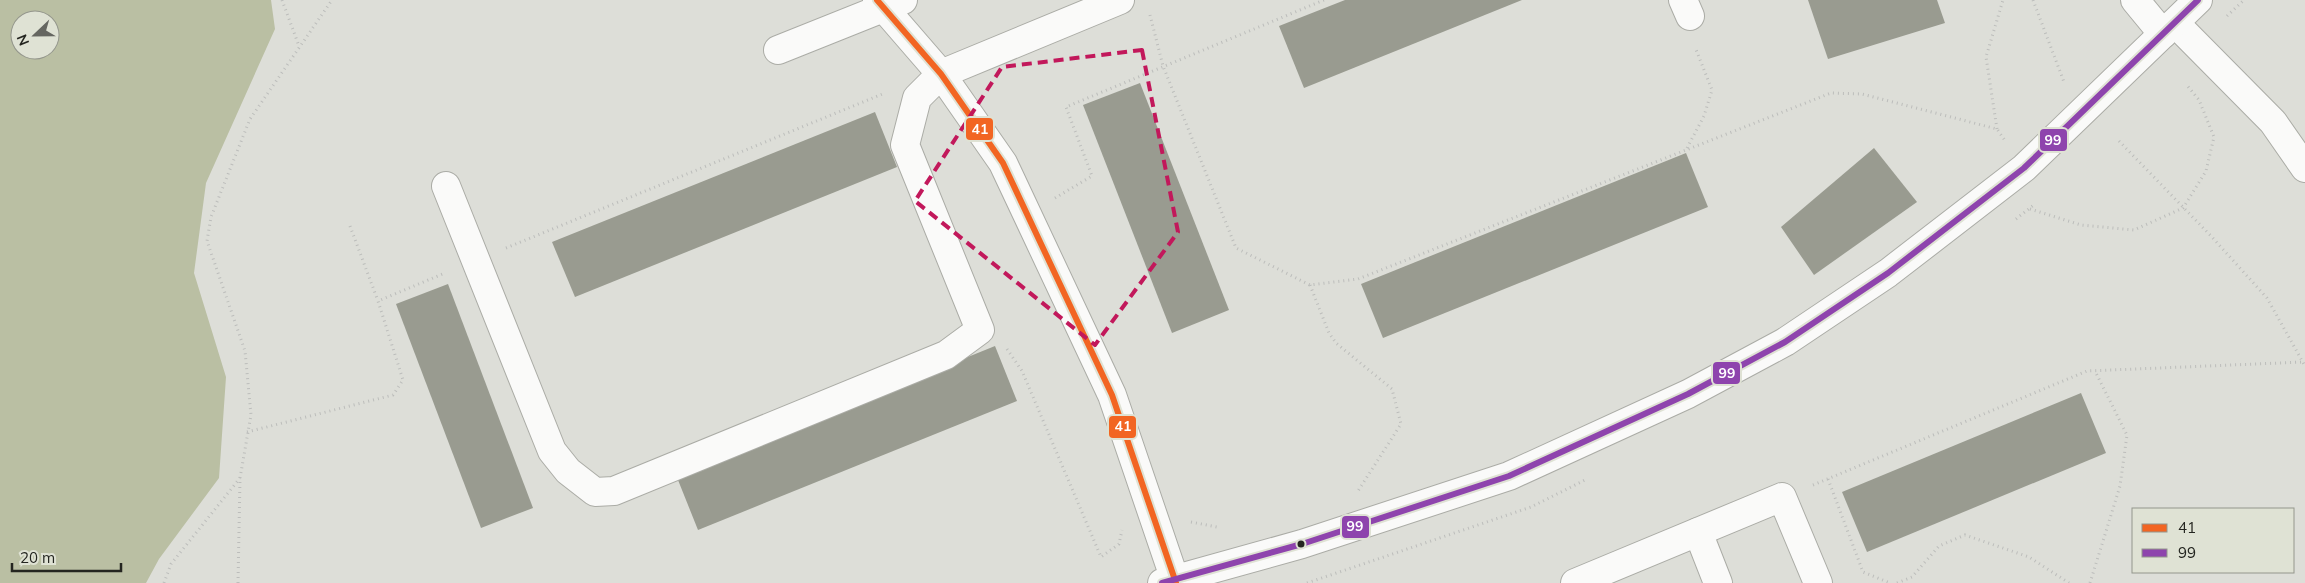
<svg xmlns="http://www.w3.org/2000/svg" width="2305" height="583" viewBox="0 0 2305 583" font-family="Mulish,sans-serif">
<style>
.forest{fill:#babfa3;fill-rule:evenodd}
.building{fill:#999b90}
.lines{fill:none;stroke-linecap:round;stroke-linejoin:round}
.minor-casing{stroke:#abaca6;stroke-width:30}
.path{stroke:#bcbdbb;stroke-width:3;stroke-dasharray:1 4;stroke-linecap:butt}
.minor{stroke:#fafaf9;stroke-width:28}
.bus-1-casing{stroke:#dfe2d4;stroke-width:10}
.bus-2-casing{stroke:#dfe2d4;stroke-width:10}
.bus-1{stroke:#f26522;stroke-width:6}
.bus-2{stroke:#8e44ad;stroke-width:6}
.marked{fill:none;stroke:#c2185b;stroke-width:4;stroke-dasharray:10 6;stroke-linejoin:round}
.bus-dot{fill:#242520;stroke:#dfe2d4;stroke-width:2}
.line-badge{stroke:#dfe2d4;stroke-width:2}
.badge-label{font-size:14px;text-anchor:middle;font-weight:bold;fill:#fff}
</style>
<rect width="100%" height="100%" fill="#ddded8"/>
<path class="forest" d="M 0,0 L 271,0 L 275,29 L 206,183 L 194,273 L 226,377 L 219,478 L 159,559 L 146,583 L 0,583 ZM 20,20 L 50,20 L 50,50 L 20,50 Z"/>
<g class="building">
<polygon points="1345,0 1522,0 1304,88 1279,26"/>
<polygon points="1808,0 1937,0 1945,23 1828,59"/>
<polygon points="1140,83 1229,310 1172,333 1083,105"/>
<polygon points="875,112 897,167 575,297 552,242"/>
<polygon points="1874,148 1917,202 1814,275 1781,227"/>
<polygon points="1686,153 1708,207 1383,338 1361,284"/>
<polygon points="448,284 533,508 481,528 396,304"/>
<polygon points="995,346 1017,401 698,530 676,475"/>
<polygon points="2081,393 2106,453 1867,552 1842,492"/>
</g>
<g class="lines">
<g class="minor-casing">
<g id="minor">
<polyline points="877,0 941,74 1003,163 1112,395 1176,583"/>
<polyline points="1683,0 1690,16"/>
<polyline points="2135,0 2163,34"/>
<polyline points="2175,23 2273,122 2305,168"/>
<polyline points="778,50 903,0"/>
<polyline points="446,186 552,451 568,471 595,492 614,491 946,355 980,330 905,145 917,98 941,74 1120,0"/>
<polyline points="1698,532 1718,583"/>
<polyline points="1162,583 1302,544 1509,476 1688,394 1785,342 1888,273 2024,168 2198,0"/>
<polyline points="1575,583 1782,497 1818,583"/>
</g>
</g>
<g class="path">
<polyline points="282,0 299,46"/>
<polyline points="2033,0 2064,82"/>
<polyline points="1150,15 1163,66 1236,248 1310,285 1358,279 1831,93 1862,94 1997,129 2006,142"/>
<polyline points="2227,16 2244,0"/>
<polyline points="1997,129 1986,57 2003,0"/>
<polyline points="2119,141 2211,236 2267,298 2305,366"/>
<polyline points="1687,148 1704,116 1712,90 1695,47"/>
<polyline points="1055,198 1092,176 1066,107 1324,0"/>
<polyline points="2030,209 2081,225 2134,230 2183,208 2206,171 2214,137 2199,100 2186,84"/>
<polyline points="2016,219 2035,204"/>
<polyline points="350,226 378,301"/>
<polyline points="506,248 885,93"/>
<polyline points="1310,285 1329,333 1336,343 1392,389 1401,424 1358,491"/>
<polyline points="1007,349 1022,371 1101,557 1119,544 1122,530"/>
<polyline points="247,432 393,395 403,380 378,301 445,273"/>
<polyline points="1828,479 1863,572 1890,583"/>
<polyline points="1813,485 2087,371 2304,362"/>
<polyline points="1191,522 1217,527"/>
<polyline points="164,583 171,564 240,478"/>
<polyline points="238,583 240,478 251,415 245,351 207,241 211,217 250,119 332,0"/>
<polyline points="1307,583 1531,507 1585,480"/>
<polyline points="1897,583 1912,577 1939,546 1965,535 2029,557 2069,583"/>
<polyline points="2090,583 2120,486 2127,435 2095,371"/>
</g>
<use href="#minor" class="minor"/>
<g class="bus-1-casing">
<polyline id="bus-1" points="877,0 941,74 1003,163 1112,395 1176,583"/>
</g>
<g class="bus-2-casing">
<polyline id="bus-2" points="1162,583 1302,544 1509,476 1688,394 1785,342 1888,273 2024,168 2198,0"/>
</g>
<use href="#bus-1" class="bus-1"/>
<use href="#bus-2" class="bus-2"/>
</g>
<path class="marked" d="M 1142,50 L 1178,232 L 1095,345 L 915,201 L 1002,67 Z"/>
<circle class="bus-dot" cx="1301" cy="544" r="4.5"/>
<g class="line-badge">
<rect x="965" y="117" width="29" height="24" rx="5" fill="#f26522"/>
<rect x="2039" y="128" width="29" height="24" rx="5" fill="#8e44ad"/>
<rect x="1712" y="361" width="29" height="24" rx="5" fill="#8e44ad"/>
<rect x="1108" y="415" width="29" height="24" rx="5" fill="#f26522"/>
<rect x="1341" y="515" width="29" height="24" rx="5" fill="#8e44ad"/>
</g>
<g class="badge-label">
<text x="980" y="134">41</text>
<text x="2053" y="145">99</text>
<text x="1727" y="378">99</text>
<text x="1123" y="431">41</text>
<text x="1355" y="531">99</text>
</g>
<rect x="2132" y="508" width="162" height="65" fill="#dfe2d4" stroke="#94968c"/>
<rect x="2142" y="524" width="25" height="8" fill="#f26522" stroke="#94968c"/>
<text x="2178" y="533" font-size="15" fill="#242520">41</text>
<rect x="2142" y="549" width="25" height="8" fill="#8e44ad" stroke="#94968c"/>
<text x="2178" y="558" font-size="15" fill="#242520">99</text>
<g transform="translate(35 35) rotate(248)"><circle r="24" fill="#dfe2d4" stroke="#94968c"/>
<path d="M0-4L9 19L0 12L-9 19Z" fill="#656660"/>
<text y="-8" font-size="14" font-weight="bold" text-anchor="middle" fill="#242520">N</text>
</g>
<path d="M12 563v8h109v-8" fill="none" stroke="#242520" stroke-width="2.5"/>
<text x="20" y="563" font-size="15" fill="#242520" stroke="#dfe2d4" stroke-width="4" paint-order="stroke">20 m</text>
</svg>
